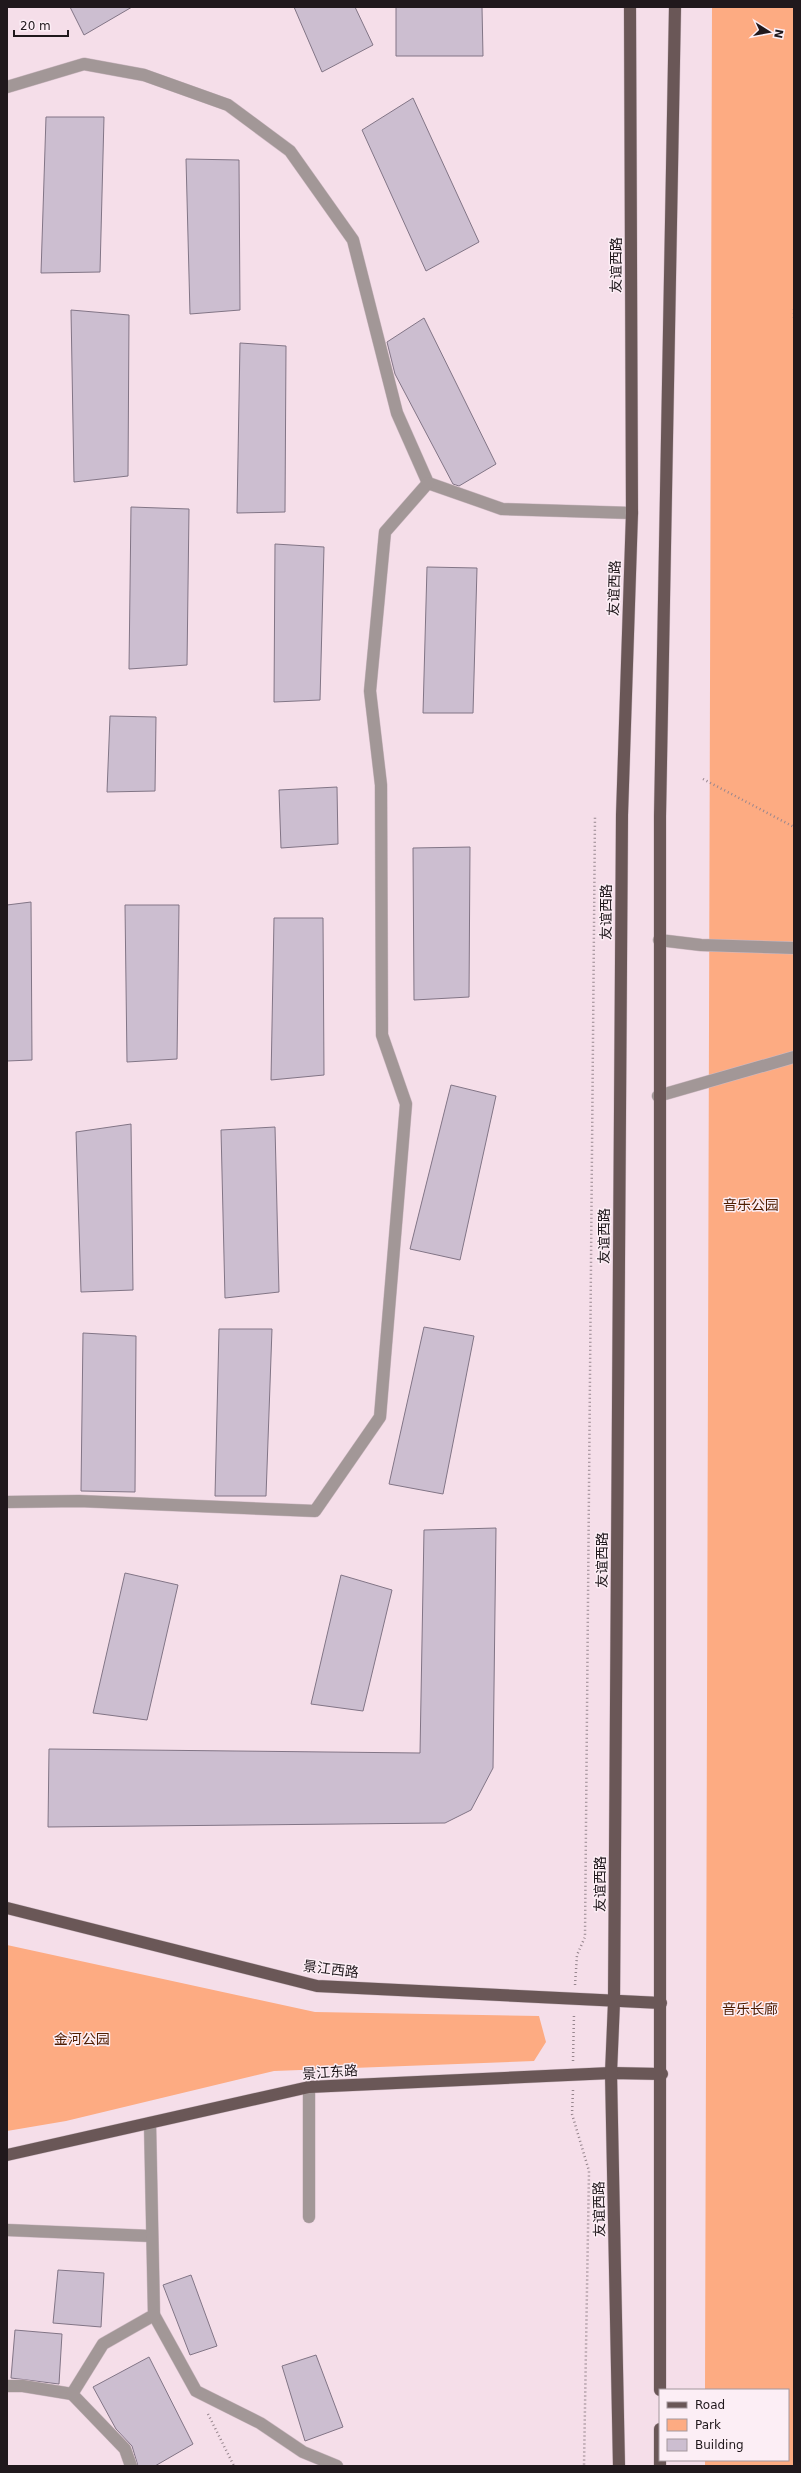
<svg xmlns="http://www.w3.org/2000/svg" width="801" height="2473" viewBox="0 0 801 2473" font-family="'DejaVu Sans','Noto Sans SC',sans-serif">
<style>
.green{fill:#fdab82}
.building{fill:#ccbed0;stroke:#827586}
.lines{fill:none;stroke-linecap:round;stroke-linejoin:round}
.minor-casing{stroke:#cfbac4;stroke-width:13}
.major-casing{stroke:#cfbac4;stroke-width:13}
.path{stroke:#97868e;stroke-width:2.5;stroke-dasharray:1 3;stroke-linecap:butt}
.minor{stroke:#a29797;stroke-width:12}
.major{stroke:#6a5757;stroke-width:12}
.labels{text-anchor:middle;stroke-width:3;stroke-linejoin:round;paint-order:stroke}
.street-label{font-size:14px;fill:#20181c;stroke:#fceef5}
.park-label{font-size:14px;fill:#4f1d00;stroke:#fceef5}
</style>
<rect width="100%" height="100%" fill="#f5dee9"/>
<g class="green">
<polygon points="712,7 794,7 794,2466 705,2466 705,2460 788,2460 788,2390 705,2390"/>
<polygon points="7,1945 315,2012 539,2016 546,2042 534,2061 274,2071 66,2121 7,2131"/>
</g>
<g class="building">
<polygon points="70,7 132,7 84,35"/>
<polygon points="294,7 355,7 373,45 322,72"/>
<polygon points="396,7 482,7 483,56 396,56"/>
<polygon points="413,98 479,242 426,271 362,130"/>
<polygon points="46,117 104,117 100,272 41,273"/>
<polygon points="186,159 239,160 240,310 190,314"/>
<polygon points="71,310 129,315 128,476 74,482"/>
<polygon points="424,318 496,464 459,486 453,484 395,374 387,342"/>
<polygon points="240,343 286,346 285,512 237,513"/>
<polygon points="131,507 189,509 187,665 129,669"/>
<polygon points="275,544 324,547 320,700 274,702"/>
<polygon points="427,567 477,568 473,713 423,713"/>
<polygon points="110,716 156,717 155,791 107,792"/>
<polygon points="337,787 338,844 281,848 279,790"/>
<polygon points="470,847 469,997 414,1000 413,848"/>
<polygon points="31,902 32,1060 7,1061 7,905"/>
<polygon points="125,905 179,905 177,1059 127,1062"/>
<polygon points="274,918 323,918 324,1075 271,1080"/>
<polygon points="451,1085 496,1096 460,1260 410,1249"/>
<polygon points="131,1124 133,1290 81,1292 76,1132"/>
<polygon points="275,1127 279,1292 225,1298 221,1130"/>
<polygon points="424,1327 474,1336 443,1494 389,1484"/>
<polygon points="219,1329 272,1329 266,1496 215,1496"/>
<polygon points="83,1333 136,1336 135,1492 81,1491"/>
<polygon points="496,1528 493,1768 471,1810 445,1823 48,1827 49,1749 420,1753 424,1530"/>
<polygon points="125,1573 178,1585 147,1720 93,1713"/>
<polygon points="341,1575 392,1590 363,1711 311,1704"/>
<polygon points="58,2270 104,2273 101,2327 53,2323"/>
<polygon points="191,2275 217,2346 190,2355 163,2285"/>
<polygon points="15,2330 62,2334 59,2384 11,2378"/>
<polygon points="316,2355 343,2427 305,2441 282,2366"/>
<polygon points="149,2357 193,2444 155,2466 138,2466 132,2446 116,2429 93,2387"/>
</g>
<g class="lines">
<g class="minor-casing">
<g id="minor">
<polyline points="7,87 84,64 144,75 228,105 290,151 353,240 397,413 428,483 502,509 632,513"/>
<polyline points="659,940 701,945 794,948"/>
<polyline points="658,1096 794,1057"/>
<polyline points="7,1502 79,1501 315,1511 380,1417 406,1104 382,1035 381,785 370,691 385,532 428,483"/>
<polyline points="309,2087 309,2217"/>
<polyline points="7,2230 151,2236"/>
<polyline points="154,2315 196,2391 260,2423 303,2452 337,2466"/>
<polyline points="7,2386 23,2386 72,2394"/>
<polyline points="131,2466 125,2449 72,2394 103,2344 154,2315 150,2123"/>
</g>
</g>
<g class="major-casing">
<g id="major">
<polyline points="7,1908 317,1986 661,2003"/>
<polyline points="7,2155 309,2087 611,2073 662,2074"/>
<polyline points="660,2390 660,816 675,7"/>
<polyline points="619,2466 611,2073 614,2002 622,815 632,513 630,7"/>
<polyline points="660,2466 660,2429"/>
</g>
</g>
<g class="path">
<polyline points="794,309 794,321"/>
<polyline points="703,779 794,827"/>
<polyline points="575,1985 577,1955 585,1937 595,815"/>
<polyline points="573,2061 574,2014"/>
<polyline points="573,2090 572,2114 589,2171 584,2466"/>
<polyline points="208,2414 234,2466"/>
</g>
<use href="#minor" class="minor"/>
<use href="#major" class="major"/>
</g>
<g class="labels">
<g class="street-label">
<text transform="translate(616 265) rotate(-90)" y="5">友谊西路</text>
<text transform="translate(614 588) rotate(-88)" y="5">友谊西路</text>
<text transform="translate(606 912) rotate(-90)" y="5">友谊西路</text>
<text transform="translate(604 1236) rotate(-90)" y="5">友谊西路</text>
<text transform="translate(602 1560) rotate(-90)" y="5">友谊西路</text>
<text transform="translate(600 1884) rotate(-90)" y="5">友谊西路</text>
<text transform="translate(331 1969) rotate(7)" y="5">景江西路</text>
<text transform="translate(330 2072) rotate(-4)" y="5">景江东路</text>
<text transform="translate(599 2209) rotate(-91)" y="5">友谊西路</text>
</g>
<g class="park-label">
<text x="751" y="1210">音乐公园</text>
<text x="750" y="2014">音乐长廊</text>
<text x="82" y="2044">金河公园</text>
</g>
</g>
<rect width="801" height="2473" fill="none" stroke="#20181c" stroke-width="16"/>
<rect x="659" y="2389" width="130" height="72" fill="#fceef5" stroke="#a4989e"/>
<rect x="667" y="2402" width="20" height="6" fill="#6a5757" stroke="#a4989e"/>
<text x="695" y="2409" font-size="12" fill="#20181c">Road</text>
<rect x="667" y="2419" width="20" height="12" fill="#fdab82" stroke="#a4989e"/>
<text x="695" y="2429" font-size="12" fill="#20181c">Park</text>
<rect x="667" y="2439" width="20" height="12" fill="#ccbed0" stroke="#a4989e"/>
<text x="695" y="2449" font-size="12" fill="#20181c">Building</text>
<g transform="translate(769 32) rotate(101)" stroke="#fceef5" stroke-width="3" paint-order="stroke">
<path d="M0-3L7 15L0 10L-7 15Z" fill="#20181c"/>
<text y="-6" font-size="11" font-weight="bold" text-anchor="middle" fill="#20181c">N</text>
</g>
<path d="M14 30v6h54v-6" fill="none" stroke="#20181c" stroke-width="2"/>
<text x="20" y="30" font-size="12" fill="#20181c" stroke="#fceef5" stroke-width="3" paint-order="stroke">20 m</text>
</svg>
